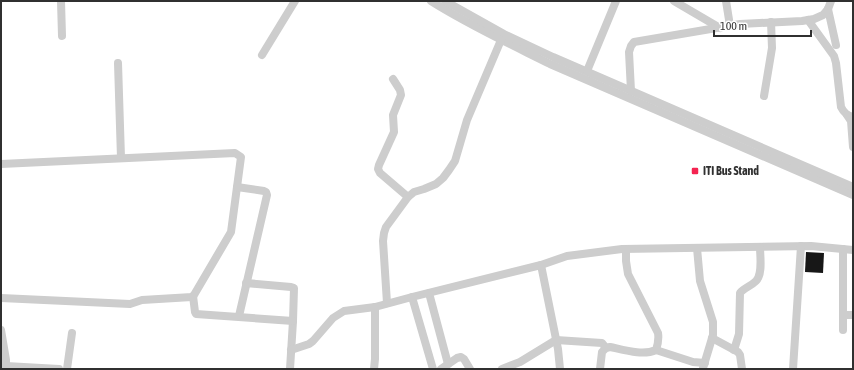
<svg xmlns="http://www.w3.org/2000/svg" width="854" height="370" viewBox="0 0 854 370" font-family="'Asap Condensed',sans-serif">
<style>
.building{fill:#171717}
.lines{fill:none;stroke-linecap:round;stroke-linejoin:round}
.minor{stroke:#cdcdcd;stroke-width:8}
.poi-dot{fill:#f42451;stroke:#fff;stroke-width:1.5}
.labels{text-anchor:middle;stroke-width:4;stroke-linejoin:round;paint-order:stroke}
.poi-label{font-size:12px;font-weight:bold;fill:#303030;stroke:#fff;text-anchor:start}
</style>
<rect width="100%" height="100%" fill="#fff"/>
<polygon class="building" points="806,252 824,253 823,273 805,272"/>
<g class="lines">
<g class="minor">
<polyline points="61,1 62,36"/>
<path d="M 431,1 C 469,25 510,44 550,64 L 853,195"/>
<polyline points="445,1 504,34 553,57 853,187"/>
<polyline points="674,1 720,28"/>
<polyline points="726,1 730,26"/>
<polyline points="828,9 836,45"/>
<path d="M 808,20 L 834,56 L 836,63 L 841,107 C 844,113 847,115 853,117"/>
<polyline points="262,55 295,1"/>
<polyline points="118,63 121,158"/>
<polyline points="587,71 616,1"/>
<polyline points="393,79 400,90 401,95 393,115 394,132 379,165 378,169 380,173 408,197"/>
<polyline points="631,91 629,52 631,46 634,42 740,24 802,21 814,19 823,15 828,9 831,1"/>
<polyline points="764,96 772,48 771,22"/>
<polyline points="847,115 851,121 853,147"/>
<polyline points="1,164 235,153 241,157 231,232 194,295 192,297 142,300 130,304 1,298"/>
<polyline points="237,187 264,191 266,192 267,195 239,316"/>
<polyline points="697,248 700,281 713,322 713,335 703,368"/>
<polyline points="541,265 558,349 560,369"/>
<polyline points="246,283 291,287 294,288 293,321 290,369"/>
<polyline points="429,293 448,364"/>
<polyline points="193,296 195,312 196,314 293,321"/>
<polyline points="412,297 433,369"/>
<polyline points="387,303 383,241 384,233 386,227 408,197 414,192 424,189 436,184 443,178 449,170 455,161 467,120 501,40"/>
<polyline points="843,315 853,315"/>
<polyline points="1,330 6,360 6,369"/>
<polyline points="843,330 843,249"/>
<polyline points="712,338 738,352 740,355 742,369"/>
<polyline points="291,350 309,344 313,341 333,318 344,311 375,307 412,297 541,265 567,256 622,249 811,246 853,250"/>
<polyline points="656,350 693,362 705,363"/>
<path d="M 734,350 L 739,334 L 740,293 C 744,288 751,286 756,281 C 763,274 760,256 760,247"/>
<polyline points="6,366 59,369"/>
<polyline points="67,369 72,333"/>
<polyline points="374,369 375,359 375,307"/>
<polyline points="441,369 457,358 461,357 464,359 470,369"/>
<polyline points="502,369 520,362 556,340 602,343 606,348"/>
<path d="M 600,369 L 602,352 L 606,348 L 610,347 C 624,350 643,356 656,350 C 658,344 659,339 658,333 L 628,274 L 626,261 L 626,249"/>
<polyline points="793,369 801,246"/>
</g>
</g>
<rect class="poi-dot" x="691" y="167" width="8" height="8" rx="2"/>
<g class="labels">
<g class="poi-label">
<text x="703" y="175">ITI Bus Stand</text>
</g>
</g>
<rect width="854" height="370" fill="none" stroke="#303030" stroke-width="4"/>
<path d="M714 30v6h97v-6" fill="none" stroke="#303030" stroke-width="2"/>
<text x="720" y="30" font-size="12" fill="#303030" stroke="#ffffff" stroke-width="3" paint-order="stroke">100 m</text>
</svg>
